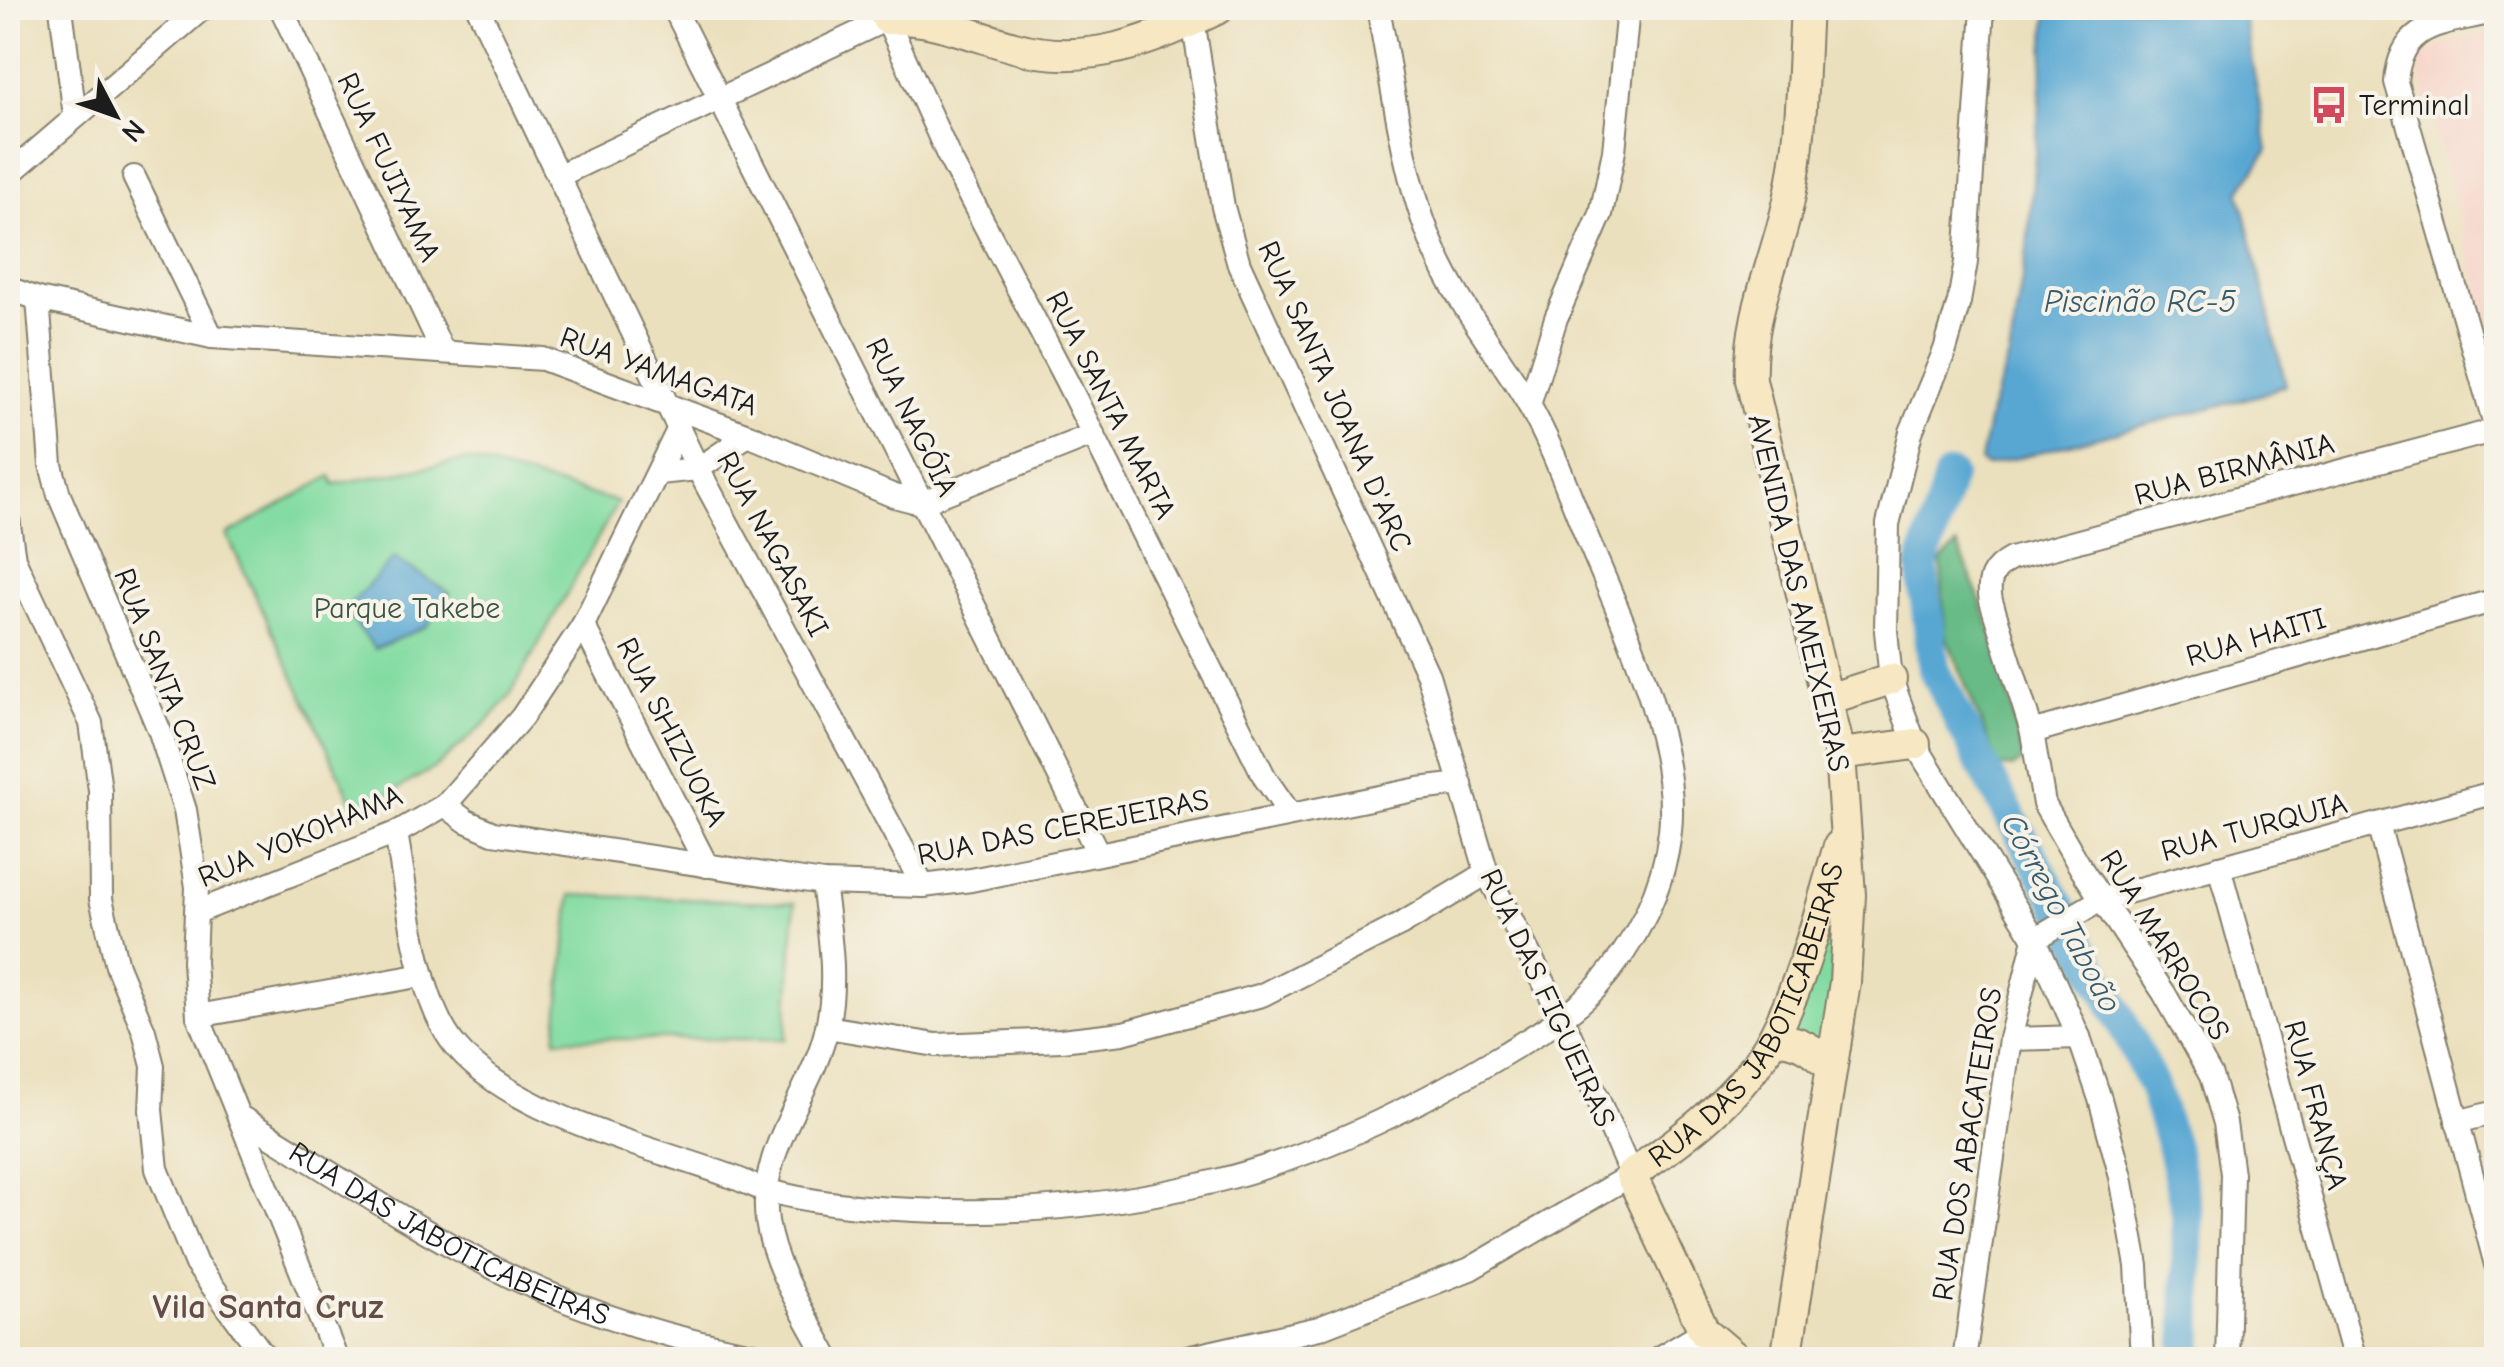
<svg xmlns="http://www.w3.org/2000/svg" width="2504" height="1367" viewBox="0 0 2504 1367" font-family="'Comic Neue',sans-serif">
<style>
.built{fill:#f7d1c6}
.green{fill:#81dba0;stroke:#4e7c5e;stroke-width:2.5}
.forest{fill:#68bb86;stroke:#426c51;stroke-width:2.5}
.water{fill:#59a7d3;stroke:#3a6278;stroke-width:2.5}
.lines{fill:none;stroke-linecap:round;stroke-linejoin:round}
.river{stroke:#59a7d3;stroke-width:32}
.street-casing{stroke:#847e6c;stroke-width:26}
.secondary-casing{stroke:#847e6c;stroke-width:34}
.street{stroke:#fff;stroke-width:22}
.secondary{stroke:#f7e8c3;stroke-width:30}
.labels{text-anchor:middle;stroke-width:8;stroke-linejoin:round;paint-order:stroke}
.poi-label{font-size:30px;fill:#1c1c1c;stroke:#f7f3e8;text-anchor:start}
.street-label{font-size:30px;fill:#1c1c1c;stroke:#f7f3e8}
.park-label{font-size:30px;fill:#3a5544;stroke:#f7f3e8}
.water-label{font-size:32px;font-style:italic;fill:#375b6e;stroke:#f7f3e8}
.quarter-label{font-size:35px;font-weight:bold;fill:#644c47;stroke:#f7f3e8}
</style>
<rect width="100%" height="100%" fill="#f7f3e8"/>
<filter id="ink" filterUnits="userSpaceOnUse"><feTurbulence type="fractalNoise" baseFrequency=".01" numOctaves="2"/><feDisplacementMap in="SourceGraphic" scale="20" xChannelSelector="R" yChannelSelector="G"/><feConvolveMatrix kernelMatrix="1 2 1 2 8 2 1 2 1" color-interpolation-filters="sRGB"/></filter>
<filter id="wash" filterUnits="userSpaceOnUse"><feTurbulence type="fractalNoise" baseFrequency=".0048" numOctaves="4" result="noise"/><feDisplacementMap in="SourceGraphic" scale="40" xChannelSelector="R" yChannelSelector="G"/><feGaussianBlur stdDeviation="2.25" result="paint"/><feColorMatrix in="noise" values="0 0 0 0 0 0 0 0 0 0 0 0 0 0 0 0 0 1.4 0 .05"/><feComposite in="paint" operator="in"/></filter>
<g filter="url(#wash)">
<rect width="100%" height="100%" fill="#ebe0bd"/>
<polygon class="built" points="2496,30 2496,336 2491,338 2417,64 2430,49"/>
<g class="green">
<polygon points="468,460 618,502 510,695 488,721 436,767 357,812 227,535 331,476 334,484"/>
<polygon points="571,895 795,903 786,1039 556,1039"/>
<polygon points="1831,933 1834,981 1825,1055 1780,1032 1803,981"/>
</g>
<path class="forest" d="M 1957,545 C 1990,613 2009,687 2023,761 L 2012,768 L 1998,766 L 1945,633 L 1941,562 Z"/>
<g class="water">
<polygon points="2048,8 2242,8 2268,150 2240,192 2286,385 2260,395 1986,466 1980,461 1990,412 2009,357 2027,249"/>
<polygon points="394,558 450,593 427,626 375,649 345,610"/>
</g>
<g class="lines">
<polyline class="river" points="1950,476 1922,567 1934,669 1978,757 2111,1000 2153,1086 2174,1153 2187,1213 2188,1360"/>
</g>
</g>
<g filter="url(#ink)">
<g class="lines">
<g class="street-casing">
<g id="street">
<polyline points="61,8 75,116"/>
<polyline points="281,8 443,352"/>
<polyline points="478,8 698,469 923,886"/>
<polyline points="674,8 1098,853"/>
<polyline points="1983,8 1966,262 1959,302 1945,350 1911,432 1888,524 1886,631 1891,679 1915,744 2035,939 2079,1037 2100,1099 2121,1177 2137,1266 2142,1360"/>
<path d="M 2496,11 C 2446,25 2401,19 2396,82 L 2496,428"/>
<polyline points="8,175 203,8"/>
<polyline points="560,175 887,19 948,155 1066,380 1265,778 1290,814"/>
<polyline points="134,177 212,337"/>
<polyline points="8,288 38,299 212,337 543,359 748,435 894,496 921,503 1092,435"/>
<polyline points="38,299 51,465 59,495 160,732 185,810 197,887 194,962 198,1016 337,1360"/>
<polyline points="1529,405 1556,318 1601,214 1614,151 1628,8"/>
<polyline points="659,473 698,469 748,435"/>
<polyline points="8,518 14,559 91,723 100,790 101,899 117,966 144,1031 153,1066 151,1110 157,1169 196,1264 267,1360"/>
<polyline points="583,625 707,866"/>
<polyline points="2032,732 2496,600"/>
<polyline points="445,805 466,821 493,833 823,883 923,886 971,880 1419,789 1461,784"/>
<polyline points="2378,824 2496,1265"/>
<path d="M 396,833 C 407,893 417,1004 458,1049 C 499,1096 576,1124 634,1144 C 666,1155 698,1164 730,1176 C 742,1180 753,1186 765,1190 C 812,1203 867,1208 915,1210 C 1015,1215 1119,1205 1216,1181 C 1318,1156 1415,1108 1504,1054 C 1537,1034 1569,1016 1596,988 C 1635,944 1664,890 1670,831 C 1680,741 1619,614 1584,530 C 1567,488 1551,443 1528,403 C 1498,352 1460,308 1436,253 C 1402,177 1394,88 1378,8"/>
<polyline points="2219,867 2355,1360"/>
<path d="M 823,883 C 829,931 838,979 827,1027 C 813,1093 757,1149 767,1221 C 774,1270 806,1316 829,1360"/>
<polyline points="197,912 396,833 445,805 522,717 583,625 679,428"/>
<polyline points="198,1016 423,975"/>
<polyline points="827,1027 936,1045 1061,1040 1123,1033 1262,995 1400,925 1487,873"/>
<polyline points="2010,1039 2079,1037"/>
<path id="s1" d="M 239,1116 C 328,1171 416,1230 510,1276 C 596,1318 693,1345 787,1360"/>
<polyline points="2457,1122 2496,1112"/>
<polyline points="1178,1360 1319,1328 1470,1269 1631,1175 1563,1019 1487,873 1428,675 1239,264 1223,207 1193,20"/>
<polyline points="1655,1360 1704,1331"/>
<polyline points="1964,1360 2010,1039 2035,939 2102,899 2496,792"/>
<path d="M 2227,1360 L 2232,1174 L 2225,1123 L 2211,1076 L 2164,993 L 2082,870 L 2044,804 L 2032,732 L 1991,601 C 1987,581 1992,569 2011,559 L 2496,430"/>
</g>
</g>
<g class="secondary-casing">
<g id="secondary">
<path d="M 882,8 L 887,19 C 933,17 971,35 1014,47 C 1088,68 1153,40 1219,8"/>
<polyline points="1825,700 1891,679"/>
<polyline points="1840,754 1915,744"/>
<path d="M 1773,1038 C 1799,1040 1813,1048 1831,1067"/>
<path id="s2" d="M 1738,1360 L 1704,1331 L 1631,1175 C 1683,1139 1743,1095 1774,1036 C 1804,977 1820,910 1839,846"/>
<path d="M 1786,1360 L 1845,982 L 1850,895 L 1840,754 L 1751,380 C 1748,316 1776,261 1789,200 C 1803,137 1802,71 1806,8"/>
</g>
</g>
<use href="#street" class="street"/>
<use href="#secondary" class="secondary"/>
</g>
</g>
<defs>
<g id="bus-bare" transform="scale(3)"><path d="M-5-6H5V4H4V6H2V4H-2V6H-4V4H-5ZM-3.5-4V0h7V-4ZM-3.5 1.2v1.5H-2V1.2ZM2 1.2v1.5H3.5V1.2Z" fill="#d1495b" stroke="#f7f3e8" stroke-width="2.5" paint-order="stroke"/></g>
</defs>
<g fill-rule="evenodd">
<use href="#bus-bare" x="2329" y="105"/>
</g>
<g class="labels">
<g class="poi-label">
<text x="2359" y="115">Terminal</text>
</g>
<g class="street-label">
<text transform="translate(389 167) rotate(65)" y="10">RUA FUJIYAMA</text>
<text transform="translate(659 371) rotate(20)" y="10">RUA YAMAGATA</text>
<text transform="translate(1335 396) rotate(66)" y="10">RUA SANTA JOANA D'ARC</text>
<text transform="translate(1111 405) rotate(63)" y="10">RUA SANTA MARTA</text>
<text transform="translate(912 417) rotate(64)" y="10">RUA NAGÓIA</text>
<text transform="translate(2234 469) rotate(-15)" y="10">RUA BIRMÂNIA</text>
<text transform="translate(773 544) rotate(62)" y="10">RUA NAGASAKI</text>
<text transform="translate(1799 593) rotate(77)" y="10">AVENIDA DAS AMEIXEIRAS</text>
<text transform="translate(2256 637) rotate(-16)" y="10">RUA HAITI</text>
<text transform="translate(165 679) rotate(69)" y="10">RUA SANTA CRUZ</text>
<text transform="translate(672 732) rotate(63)" y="10">RUA SHIZUOKA</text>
<text transform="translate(1063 827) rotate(-11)" y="10">RUA DAS CEREJEIRAS</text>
<text transform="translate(2254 827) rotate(-15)" y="10">RUA TURQUIA</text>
<text transform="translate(300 836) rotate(-23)" y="10">RUA YOKOHAMA</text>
<text transform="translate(2165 945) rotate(58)" y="10">RUA MARROCOS</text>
<text transform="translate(1548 998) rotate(65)" y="10">RUA DAS FIGUEIRAS</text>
<text dy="10" stroke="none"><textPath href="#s2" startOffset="422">RUA DAS JABOTICABEIRAS</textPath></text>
<text transform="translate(2316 1105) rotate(75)" y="10">RUA FRANÇA</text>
<text transform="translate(1967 1144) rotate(-81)" y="10">RUA DOS ABACATEIROS</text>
<text dy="10" stroke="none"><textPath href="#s1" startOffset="242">RUA DAS JABOTICABEIRAS</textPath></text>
</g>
<g class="park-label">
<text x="407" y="618">Parque Takebe</text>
</g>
<g class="water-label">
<text x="2140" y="312">Piscinão RC-5</text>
<text transform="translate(2062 913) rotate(62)" y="11">Córrego Taboão</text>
</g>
<g class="quarter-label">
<text x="268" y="1318">Vila Santa Cruz</text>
</g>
</g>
<rect width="2504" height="1367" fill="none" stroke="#f7f3e8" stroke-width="40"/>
<g transform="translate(115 115) rotate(131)" stroke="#f7f3e8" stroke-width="8" paint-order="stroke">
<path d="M0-8L18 38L0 25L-18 38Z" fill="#1c1c1c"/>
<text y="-15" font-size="28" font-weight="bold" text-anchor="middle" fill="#1c1c1c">N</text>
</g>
</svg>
